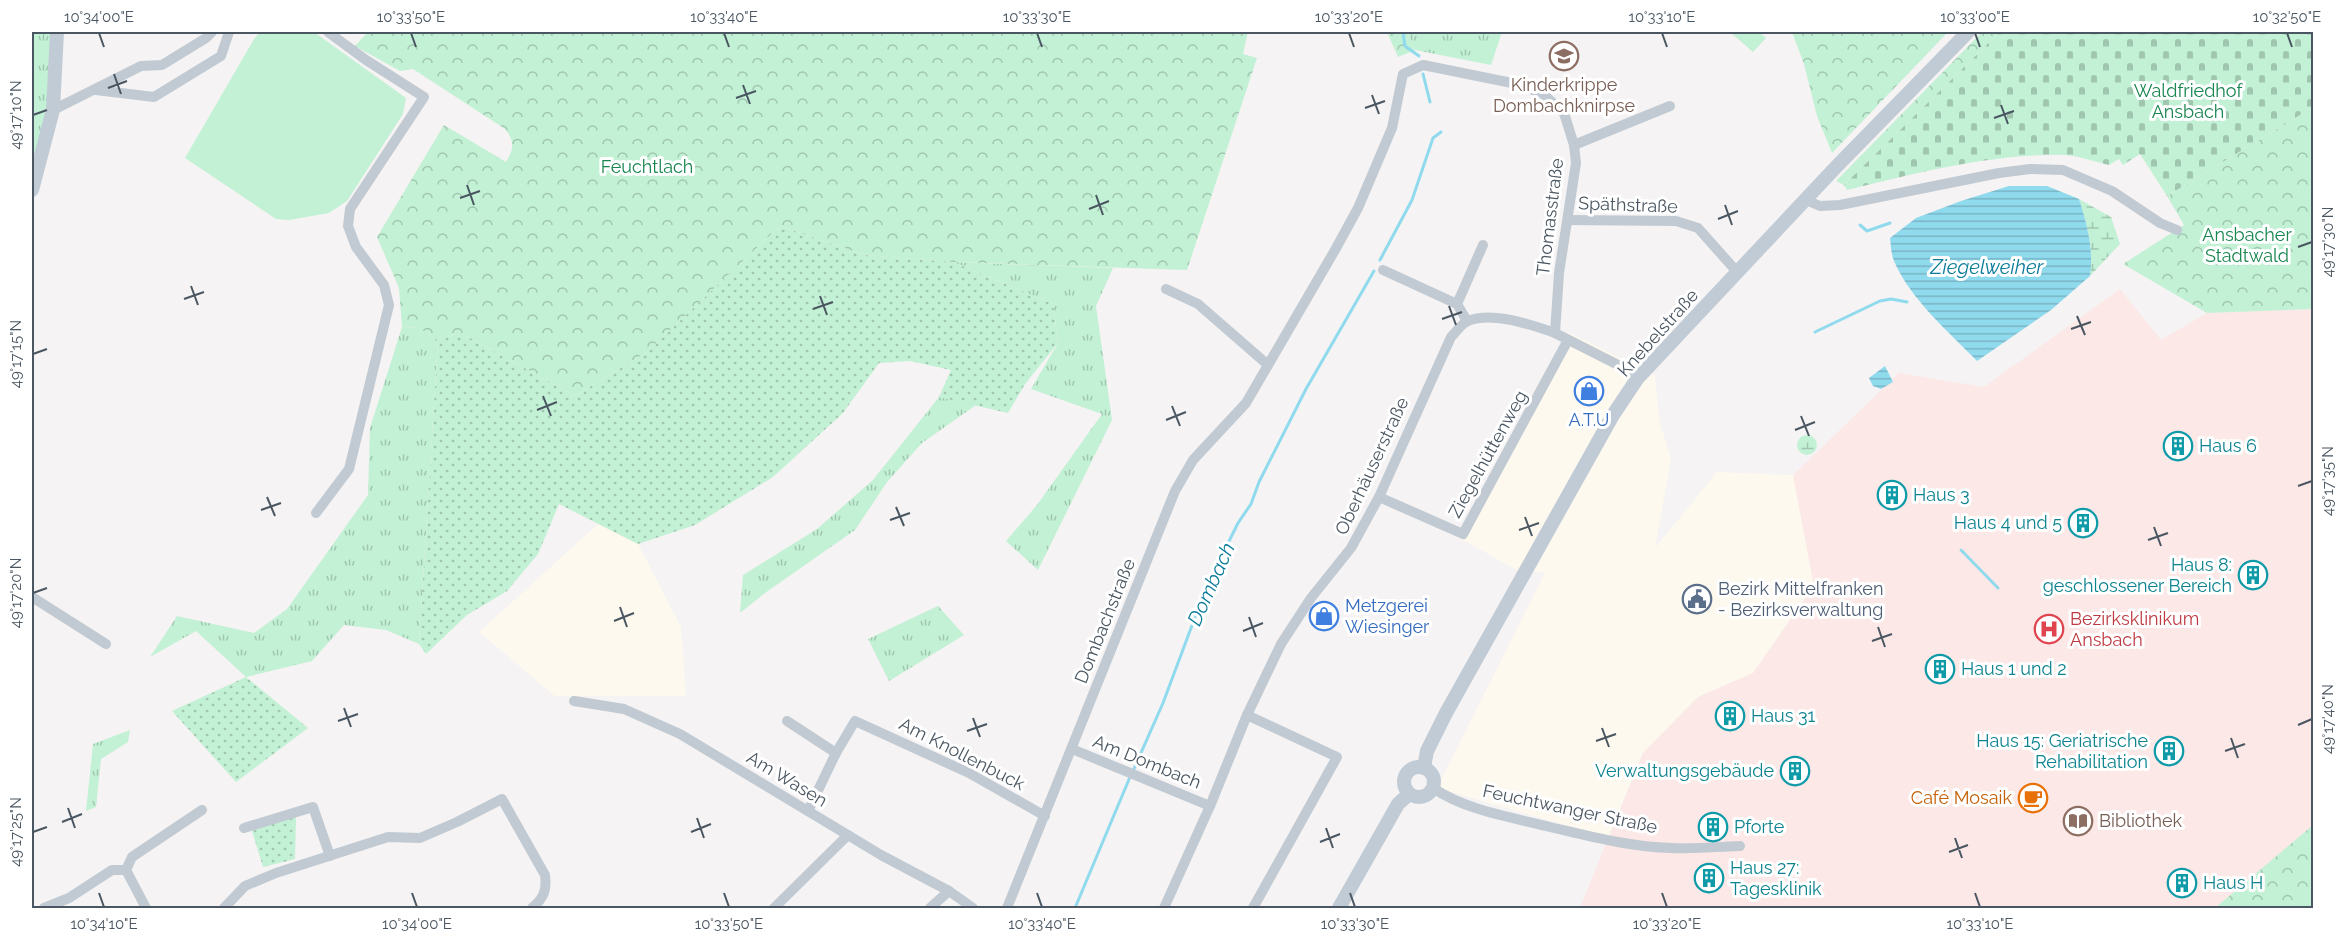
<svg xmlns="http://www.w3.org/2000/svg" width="2345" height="940" viewBox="0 0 2345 940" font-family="Raleway,sans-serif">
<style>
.commercial{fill:#fdf9ef}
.medical{fill:#fce8e6}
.grass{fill:url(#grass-tufts)}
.forest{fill:url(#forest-crowns)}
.wetland{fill:url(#wetland-marsh)}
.cemetery{fill:url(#cemetery-stones)}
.park{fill:url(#park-dots)}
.pitch{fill:#c3f1d5}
.water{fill:url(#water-rules)}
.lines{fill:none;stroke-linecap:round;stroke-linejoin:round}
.stream{stroke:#90daee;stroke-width:3}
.street{stroke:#c1cad2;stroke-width:10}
.secondary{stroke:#c1cbd6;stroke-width:14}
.ticks{fill:none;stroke:#4a5661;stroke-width:2}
.labels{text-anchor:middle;stroke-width:6;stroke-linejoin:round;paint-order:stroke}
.education-label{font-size:18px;fill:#785e54;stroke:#fff}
.park-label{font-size:18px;fill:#17864f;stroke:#fff}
.street-label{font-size:18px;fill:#4a5661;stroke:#fff}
.shop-label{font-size:18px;fill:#366cbe;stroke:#fff}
.culture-label{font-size:18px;fill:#0d838f;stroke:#fff;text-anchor:start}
.service-label{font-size:18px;fill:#4e5e75;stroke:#fff;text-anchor:start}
.health-label{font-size:18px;fill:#be3a42;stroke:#fff;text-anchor:start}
.food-label{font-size:18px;fill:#c56008;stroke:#fff;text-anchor:end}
.water-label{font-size:20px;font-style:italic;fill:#0c7c9b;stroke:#fff}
.neatline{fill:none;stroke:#4a5661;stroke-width:2}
.ticks-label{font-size:15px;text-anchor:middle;fill:#4a5661}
</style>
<defs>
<pattern id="grass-tufts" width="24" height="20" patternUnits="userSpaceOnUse" patternTransform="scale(1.5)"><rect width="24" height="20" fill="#c3f1d5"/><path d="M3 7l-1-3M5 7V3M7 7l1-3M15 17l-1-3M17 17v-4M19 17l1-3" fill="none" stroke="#a0c6b0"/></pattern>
<pattern id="forest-crowns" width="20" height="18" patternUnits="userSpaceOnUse" patternTransform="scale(1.5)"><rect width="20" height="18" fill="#c3f1d5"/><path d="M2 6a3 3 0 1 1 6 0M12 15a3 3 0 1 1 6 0" fill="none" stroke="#a0c6b0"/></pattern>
<pattern id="wetland-marsh" width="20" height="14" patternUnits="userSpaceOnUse" patternTransform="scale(1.5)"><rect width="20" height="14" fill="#c3f1d5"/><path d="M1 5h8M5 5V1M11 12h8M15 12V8" fill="none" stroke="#a0c6b0"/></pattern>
<pattern id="cemetery-stones" width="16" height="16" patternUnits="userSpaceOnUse" patternTransform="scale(1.5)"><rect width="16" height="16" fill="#c3f1d5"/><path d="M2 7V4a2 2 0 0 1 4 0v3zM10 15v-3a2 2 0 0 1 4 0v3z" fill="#a0c6b0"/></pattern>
<pattern id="park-dots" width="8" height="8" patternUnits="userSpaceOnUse" patternTransform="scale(1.5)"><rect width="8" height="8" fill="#c3f1d5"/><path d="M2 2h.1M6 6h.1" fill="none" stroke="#a0c6b0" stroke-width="1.8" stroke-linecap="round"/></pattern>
<pattern id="water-rules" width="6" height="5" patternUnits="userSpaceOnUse" patternTransform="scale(1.5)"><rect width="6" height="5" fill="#90daee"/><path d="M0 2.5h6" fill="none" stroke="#78b4c4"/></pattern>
</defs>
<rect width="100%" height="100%" fill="#f5f3f3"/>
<g class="commercial">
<polygon points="1570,333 1655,376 1659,419 1671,460 1655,548 1717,472 1793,475 1814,585 1753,673 1698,697 1643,753 1608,837 1437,788 1545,573 1515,569 1456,536"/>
<polygon points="598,524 638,544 681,627 686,696 555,696 479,632"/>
</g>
<polygon class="medical" points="2120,289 2161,340 2207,313 2313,309 2313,825 2215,908 1580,908 1643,753 1698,697 1753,673 1814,586 1793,475 1899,373 1984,387"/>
<g class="grass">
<polygon points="32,32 53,32 49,112 32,178"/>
<polygon points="1408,32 1502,32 1491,65 1415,50"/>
<polygon points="953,262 1113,268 1096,306 1112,420 1038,570 1006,541 1037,505 1102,414 1031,389 1058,343 1053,304"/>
<polygon points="402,327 419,328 438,340 419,644 386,630 344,625 312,661 246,677 196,631 150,657 177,616 254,633 287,609 368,495 370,428"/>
<polygon points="939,397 976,405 922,443 887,482 855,530 765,593 740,613 743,575 817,529 873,480"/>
<polygon points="938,606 964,635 889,681 868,639"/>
<polygon points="130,730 128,742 101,759 96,807 86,811 93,744"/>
</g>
<g class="forest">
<path d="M 368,32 L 1248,32 L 1243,54 L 1257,58 L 1187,270 L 953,262 L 864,255 L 780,226 L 647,352 L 575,396 L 461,333 L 438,340 L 419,328 L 402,327 L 399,288 L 377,237 L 444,125 L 506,162 C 514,149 515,141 505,129 L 413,69 L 400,71 L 355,46 Z"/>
<polygon points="1387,32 1408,32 1415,50 1398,57"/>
<polygon points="1792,32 1948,32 1832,153 1817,116 1804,64"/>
<polygon points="1982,32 2000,32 1844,185 1836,181"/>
<polygon points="2313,107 2313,309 2207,313 2123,264 2184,225 2167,196"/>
<polygon points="2313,825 2313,908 2215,908"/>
</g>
<g class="wetland">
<path d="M 2079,199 L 2111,217 L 2120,244 L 2090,276 C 2094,250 2087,224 2079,199 Z"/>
<circle cx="1807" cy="445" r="10"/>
</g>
<path class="cemetery" d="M 2000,32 L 2313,32 L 2313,107 L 2167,196 L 2140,154 L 2123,165 L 2119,159 L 2109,165 C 2095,162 2079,156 2065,155 C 1993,153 1916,173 1847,190 L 1844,185 Z"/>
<g class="park">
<polygon points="780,226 864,255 953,262 1053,304 1058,343 1025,384 1008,413 939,397 951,370 910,361 879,363 843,413 773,477 695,525 638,544 559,504 538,554 507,591 467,615 426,654 419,644 438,340 461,333 575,396 647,352"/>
<polygon points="246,677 308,728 236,782 172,711"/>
<polygon points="296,816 295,859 263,867 252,831"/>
</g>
<g class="pitch">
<polygon points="260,32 314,32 406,98 403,114 347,201 329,213 289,220 276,219 185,158 254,39"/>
<polygon points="1730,32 1759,32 1766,38 1753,52"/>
</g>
<g class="water">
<path d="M 2009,186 L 2047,186 L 2079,199 C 2087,224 2094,250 2090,276 L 2051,310 L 1977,361 C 1948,331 1911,300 1894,261 C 1891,254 1891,245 1890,238 L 1916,218 L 1961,201 Z"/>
<polygon points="1885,366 1893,382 1881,389 1873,386 1869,378"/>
</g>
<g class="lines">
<g class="stream">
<polyline points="1403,32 1405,46 1419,56"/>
<polyline points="1423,74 1430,102"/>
<polyline points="1860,225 1867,231 1890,223"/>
<polyline points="1380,260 1412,200 1433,138 1441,132"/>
<polyline points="1815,332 1880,301 1891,299 1907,302"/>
<polyline points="1961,550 1998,588"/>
<polyline points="1133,771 1163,703 1206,588 1238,523 1251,504 1259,482 1306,389 1374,271"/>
<polyline points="1075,908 1130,777"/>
</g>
<g class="street">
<polyline points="96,90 154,97 221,56 229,32"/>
<polyline points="53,110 141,66 162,65 206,38 212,32"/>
<polyline points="1574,145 1670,106"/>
<polyline points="1806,200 1820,206 1840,205 1999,173 2030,169 2063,170 2112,191 2160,223 2177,230"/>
<polyline points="1568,220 1676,221 1698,228 1738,273"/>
<polyline points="1383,270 1457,304"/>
<polyline points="1166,289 1198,304 1268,365"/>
<polyline points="1467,321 1457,304 1483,245"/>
<polyline points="1379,497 1463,534 1568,340"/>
<polyline points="316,513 349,469 389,305 384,285 356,247 348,226 350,209 424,97 366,60 328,32"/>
<polyline points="32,597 106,644"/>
<polyline points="574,701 624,709 680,734 881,855 949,891 973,908"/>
<polyline points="1247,715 1337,757 1253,908"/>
<polyline points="787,721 836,753"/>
<polyline points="1072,749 1210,806"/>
<path d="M 1433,788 C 1467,811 1511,817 1550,827 C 1589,836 1630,847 1671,848 C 1694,849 1717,847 1740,846"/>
<polyline points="808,811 836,753 855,721 969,773 1045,816"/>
<polyline points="244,828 313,807 330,856"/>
<polyline points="126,870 132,857 202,810"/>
<polyline points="126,870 146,908"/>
<polyline points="44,908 69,898 112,870 126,870"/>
<path d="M 224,908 L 245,886 L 276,873 L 388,837 L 420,838 L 457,822 L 502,799 L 545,875 C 547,890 544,898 532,908"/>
<polyline points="774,908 848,835"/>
<polyline points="930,908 949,891"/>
<polyline points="1007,908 1175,491 1193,460 1246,403 1335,250 1358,208 1392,128 1403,74 1423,65 1512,83 1542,93 1564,113 1574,145 1576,163 1559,273 1555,333 1630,371 1637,379"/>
<path d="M 1164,908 L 1210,806 L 1247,715 L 1281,644 L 1311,598 L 1351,548 L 1379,497 L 1451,337 C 1456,332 1462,323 1468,321 C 1492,311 1532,325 1555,333"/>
</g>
<g class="secondary">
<polyline points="32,190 53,110 57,32"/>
<circle cx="1419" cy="782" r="15"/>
<polyline points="1424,767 1427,751 1446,713 1613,415 1637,379 1836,167 1968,32"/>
<polyline points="1339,908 1398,804 1409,794"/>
</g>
</g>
<path class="ticks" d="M 99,33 L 104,47M 411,33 L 416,47M 724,33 L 729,47M 1037,33 L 1042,47M 1349,33 L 1354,47M 1662,33 L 1667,47M 1975,33 L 1980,47M 2287,33 L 2292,47M 114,74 L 121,94M 743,85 L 750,104M 108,88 L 127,81M 1372,95 L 1379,114M 736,98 L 756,91M 2001,105 L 2008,124M 1365,108 L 1385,101M 33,115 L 47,110M 1994,118 L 2014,111M 467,185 L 474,205M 1096,195 L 1103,215M 460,198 L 480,191M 1725,205 L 1732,225M 1089,209 L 1109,201M 1718,219 L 1738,211M 2298,247 L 2312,242M 191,286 L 198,305M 820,296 L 827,315M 184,299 L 204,292M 1449,306 L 1456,325M 813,309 L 833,302M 2077,316 L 2085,335M 1442,319 L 1462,312M 2071,329 L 2091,322M 33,354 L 47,349M 543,396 L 551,416M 1172,406 L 1180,426M 537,410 L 557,402M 1801,416 L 1809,436M 1166,420 L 1186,412M 1795,430 L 1815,422M 2298,486 L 2312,481M 267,497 L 275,516M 896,507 L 904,526M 261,510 L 281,503M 1525,517 L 1532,536M 890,520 L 910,513M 2154,527 L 2161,546M 1519,530 L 1539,523M 2148,540 L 2168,533M 33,593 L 47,588M 620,607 L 627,627M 1249,617 L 1256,637M 614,621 L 634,613M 1878,627 L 1885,647M 1243,631 L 1263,623M 1872,641 L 1892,634M 344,708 L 351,727M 973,718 L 980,737M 338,721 L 358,714M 2298,725 L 2312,719M 1602,728 L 1609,747M 967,731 L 987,724M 2231,738 L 2238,758M 1596,741 L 1616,734M 2225,751 L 2245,744M 68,808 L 75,828M 697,818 L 704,838M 62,822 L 82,814M 1326,828 L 1333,848M 33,832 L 47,827M 691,832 L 711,824M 1955,838 L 1962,858M 1320,842 L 1340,834M 1949,852 L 1968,845M 99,893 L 104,907M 412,893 L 417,907M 724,893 L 729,907M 1037,893 L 1042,907M 1350,893 L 1355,907M 1662,893 L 1667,907M 1975,893 L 1980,907"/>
<defs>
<g id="school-ring" transform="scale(1.5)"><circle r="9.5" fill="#fff" stroke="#8d6e63" stroke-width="1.5"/><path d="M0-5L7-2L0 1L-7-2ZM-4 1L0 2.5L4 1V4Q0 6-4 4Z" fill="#8d6e63"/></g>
<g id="shop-ring" transform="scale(1.5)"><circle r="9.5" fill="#fff" stroke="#3f7fe0" stroke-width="1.5"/><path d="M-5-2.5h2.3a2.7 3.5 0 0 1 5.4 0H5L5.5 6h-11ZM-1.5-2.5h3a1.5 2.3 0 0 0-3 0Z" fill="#3f7fe0"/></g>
<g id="building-ring" transform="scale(1.5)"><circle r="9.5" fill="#fff" stroke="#0f9aa8" stroke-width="1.5"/><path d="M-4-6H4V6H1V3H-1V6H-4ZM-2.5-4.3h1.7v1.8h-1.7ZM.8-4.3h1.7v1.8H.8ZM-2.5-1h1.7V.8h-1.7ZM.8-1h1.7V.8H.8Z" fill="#0f9aa8"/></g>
<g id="civic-ring" transform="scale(1.5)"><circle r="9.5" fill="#fff" stroke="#5c6f8a" stroke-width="1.5"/><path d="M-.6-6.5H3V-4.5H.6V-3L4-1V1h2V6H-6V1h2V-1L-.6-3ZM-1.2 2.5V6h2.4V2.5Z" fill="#5c6f8a"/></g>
<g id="hospital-ring" transform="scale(1.5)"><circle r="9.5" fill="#fff" stroke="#e0444e" stroke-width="1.5"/><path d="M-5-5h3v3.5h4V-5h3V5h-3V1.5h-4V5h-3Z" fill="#e0444e"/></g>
<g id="cafe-ring" transform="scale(1.5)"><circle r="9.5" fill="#fff" stroke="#e8710a" stroke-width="1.5"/><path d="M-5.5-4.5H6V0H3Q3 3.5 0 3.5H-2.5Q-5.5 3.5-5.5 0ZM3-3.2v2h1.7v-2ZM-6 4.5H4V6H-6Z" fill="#e8710a"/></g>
<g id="library-ring" transform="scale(1.5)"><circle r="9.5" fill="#fff" stroke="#8d6e63" stroke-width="1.5"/><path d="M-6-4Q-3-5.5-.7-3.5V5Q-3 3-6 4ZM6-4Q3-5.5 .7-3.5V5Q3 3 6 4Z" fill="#8d6e63"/></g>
</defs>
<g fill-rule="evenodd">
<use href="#school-ring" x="1564" y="56"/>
<use href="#shop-ring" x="1589" y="391"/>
<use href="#building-ring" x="2178" y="446"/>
<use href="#building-ring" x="1892" y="495"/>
<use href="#building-ring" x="2083" y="523"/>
<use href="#building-ring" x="2253" y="575"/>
<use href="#civic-ring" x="1697" y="599"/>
<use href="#shop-ring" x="1324" y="616"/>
<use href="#hospital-ring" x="2049" y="629"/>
<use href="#building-ring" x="1940" y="669"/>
<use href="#building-ring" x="1730" y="716"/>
<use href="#building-ring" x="2169" y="751"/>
<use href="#building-ring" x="1795" y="771"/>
<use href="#cafe-ring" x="2033" y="798"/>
<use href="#library-ring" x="2078" y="821"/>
<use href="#building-ring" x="1713" y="827"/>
<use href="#building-ring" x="1709" y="878"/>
<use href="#building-ring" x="2182" y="883"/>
</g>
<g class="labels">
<g class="education-label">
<text x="1564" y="91">Kinderkrippe<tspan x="1564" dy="21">Dombachknirpse</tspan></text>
<text x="2099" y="827" text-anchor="start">Bibliothek</text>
</g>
<g class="park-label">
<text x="2188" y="97">Waldfriedhof<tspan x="2188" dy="21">Ansbach</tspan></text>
<text x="647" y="173">Feuchtlach</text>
<text x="2247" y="241">Ansbacher<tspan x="2247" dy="21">Stadtwald</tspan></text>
</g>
<g class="street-label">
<text transform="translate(1628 205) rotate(2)" y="6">Späthstraße</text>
<text transform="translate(1550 217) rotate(-83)" y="6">Thomasstraße</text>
<text transform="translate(1658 333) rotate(-48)" y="6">Knebelstraße</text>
<text transform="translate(1488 454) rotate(-61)" y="6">Ziegelhüttenweg</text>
<text transform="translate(1372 466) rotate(-65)" y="6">Oberhäuserstraße</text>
<text transform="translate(1105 621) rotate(-68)" y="6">Dombachstraße</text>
<text transform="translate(962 754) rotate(27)" y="6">Am Knollenbuck</text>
<text transform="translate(1147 762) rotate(22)" y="6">Am Dombach</text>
<text transform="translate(787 779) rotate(31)" y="6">Am Wasen</text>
<text transform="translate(1570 809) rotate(12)" y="6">Feuchtwanger Straße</text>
</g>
<g class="shop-label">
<text x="1589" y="426">A.T.U</text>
<text x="1345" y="612" text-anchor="start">Metzgerei<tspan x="1345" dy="21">Wiesinger</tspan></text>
</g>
<g class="culture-label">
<text x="2199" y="452">Haus 6</text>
<text x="1913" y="501">Haus 3</text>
<text x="2062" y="529" text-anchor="end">Haus 4 und 5</text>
<text x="2232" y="571" text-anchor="end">Haus 8:<tspan x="2232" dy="21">geschlossener Bereich</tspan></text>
<text x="1961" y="675">Haus 1 und 2</text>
<text x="1751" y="722">Haus 31</text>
<text x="2148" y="747" text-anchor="end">Haus 15: Geriatrische<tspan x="2148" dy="21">Rehabilitation</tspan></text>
<text x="1774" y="777" text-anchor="end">Verwaltungsgebäude</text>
<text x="1734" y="833">Pforte</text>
<text x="1730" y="874">Haus 27:<tspan x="1730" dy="21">Tagesklinik</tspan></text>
<text x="2203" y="889">Haus H</text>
</g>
<g class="service-label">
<text x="1718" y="595">Bezirk Mittelfranken<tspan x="1718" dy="21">- Bezirksverwaltung</tspan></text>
</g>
<g class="health-label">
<text x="2070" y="625">Bezirksklinikum<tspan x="2070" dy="21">Ansbach</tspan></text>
</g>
<g class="food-label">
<text x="2012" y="804">Café Mosaik</text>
</g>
<g class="water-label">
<text x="1987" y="274">Ziegelweiher</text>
<text transform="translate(1211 584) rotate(-66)" y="7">Dombach</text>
</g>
</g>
<rect width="2345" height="940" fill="none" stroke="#ffffff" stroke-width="66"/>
<rect x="33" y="33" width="2279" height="874" class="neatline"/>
<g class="ticks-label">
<text x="99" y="22">10°34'00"E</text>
<text x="411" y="22">10°33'50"E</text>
<text x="724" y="22">10°33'40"E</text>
<text x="1037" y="22">10°33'30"E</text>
<text x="1349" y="22">10°33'20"E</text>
<text x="1662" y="22">10°33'10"E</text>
<text x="1975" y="22">10°33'00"E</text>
<text x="2287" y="22">10°32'50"E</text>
<text transform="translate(16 115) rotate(-90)" y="5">49°17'10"N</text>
<text transform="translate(2328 242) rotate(-90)" y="5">49°17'30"N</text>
<text transform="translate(16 354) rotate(-90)" y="5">49°17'15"N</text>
<text transform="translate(2328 481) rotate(-90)" y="5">49°17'35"N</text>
<text transform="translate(16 593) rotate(-90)" y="5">49°17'20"N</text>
<text transform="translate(2328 719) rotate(-90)" y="5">49°17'40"N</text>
<text transform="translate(16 832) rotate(-90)" y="5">49°17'25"N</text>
<text x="104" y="929">10°34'10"E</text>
<text x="417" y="929">10°34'00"E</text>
<text x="729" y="929">10°33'50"E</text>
<text x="1042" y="929">10°33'40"E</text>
<text x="1355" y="929">10°33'30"E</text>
<text x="1667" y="929">10°33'20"E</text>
<text x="1980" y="929">10°33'10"E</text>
</g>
</svg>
